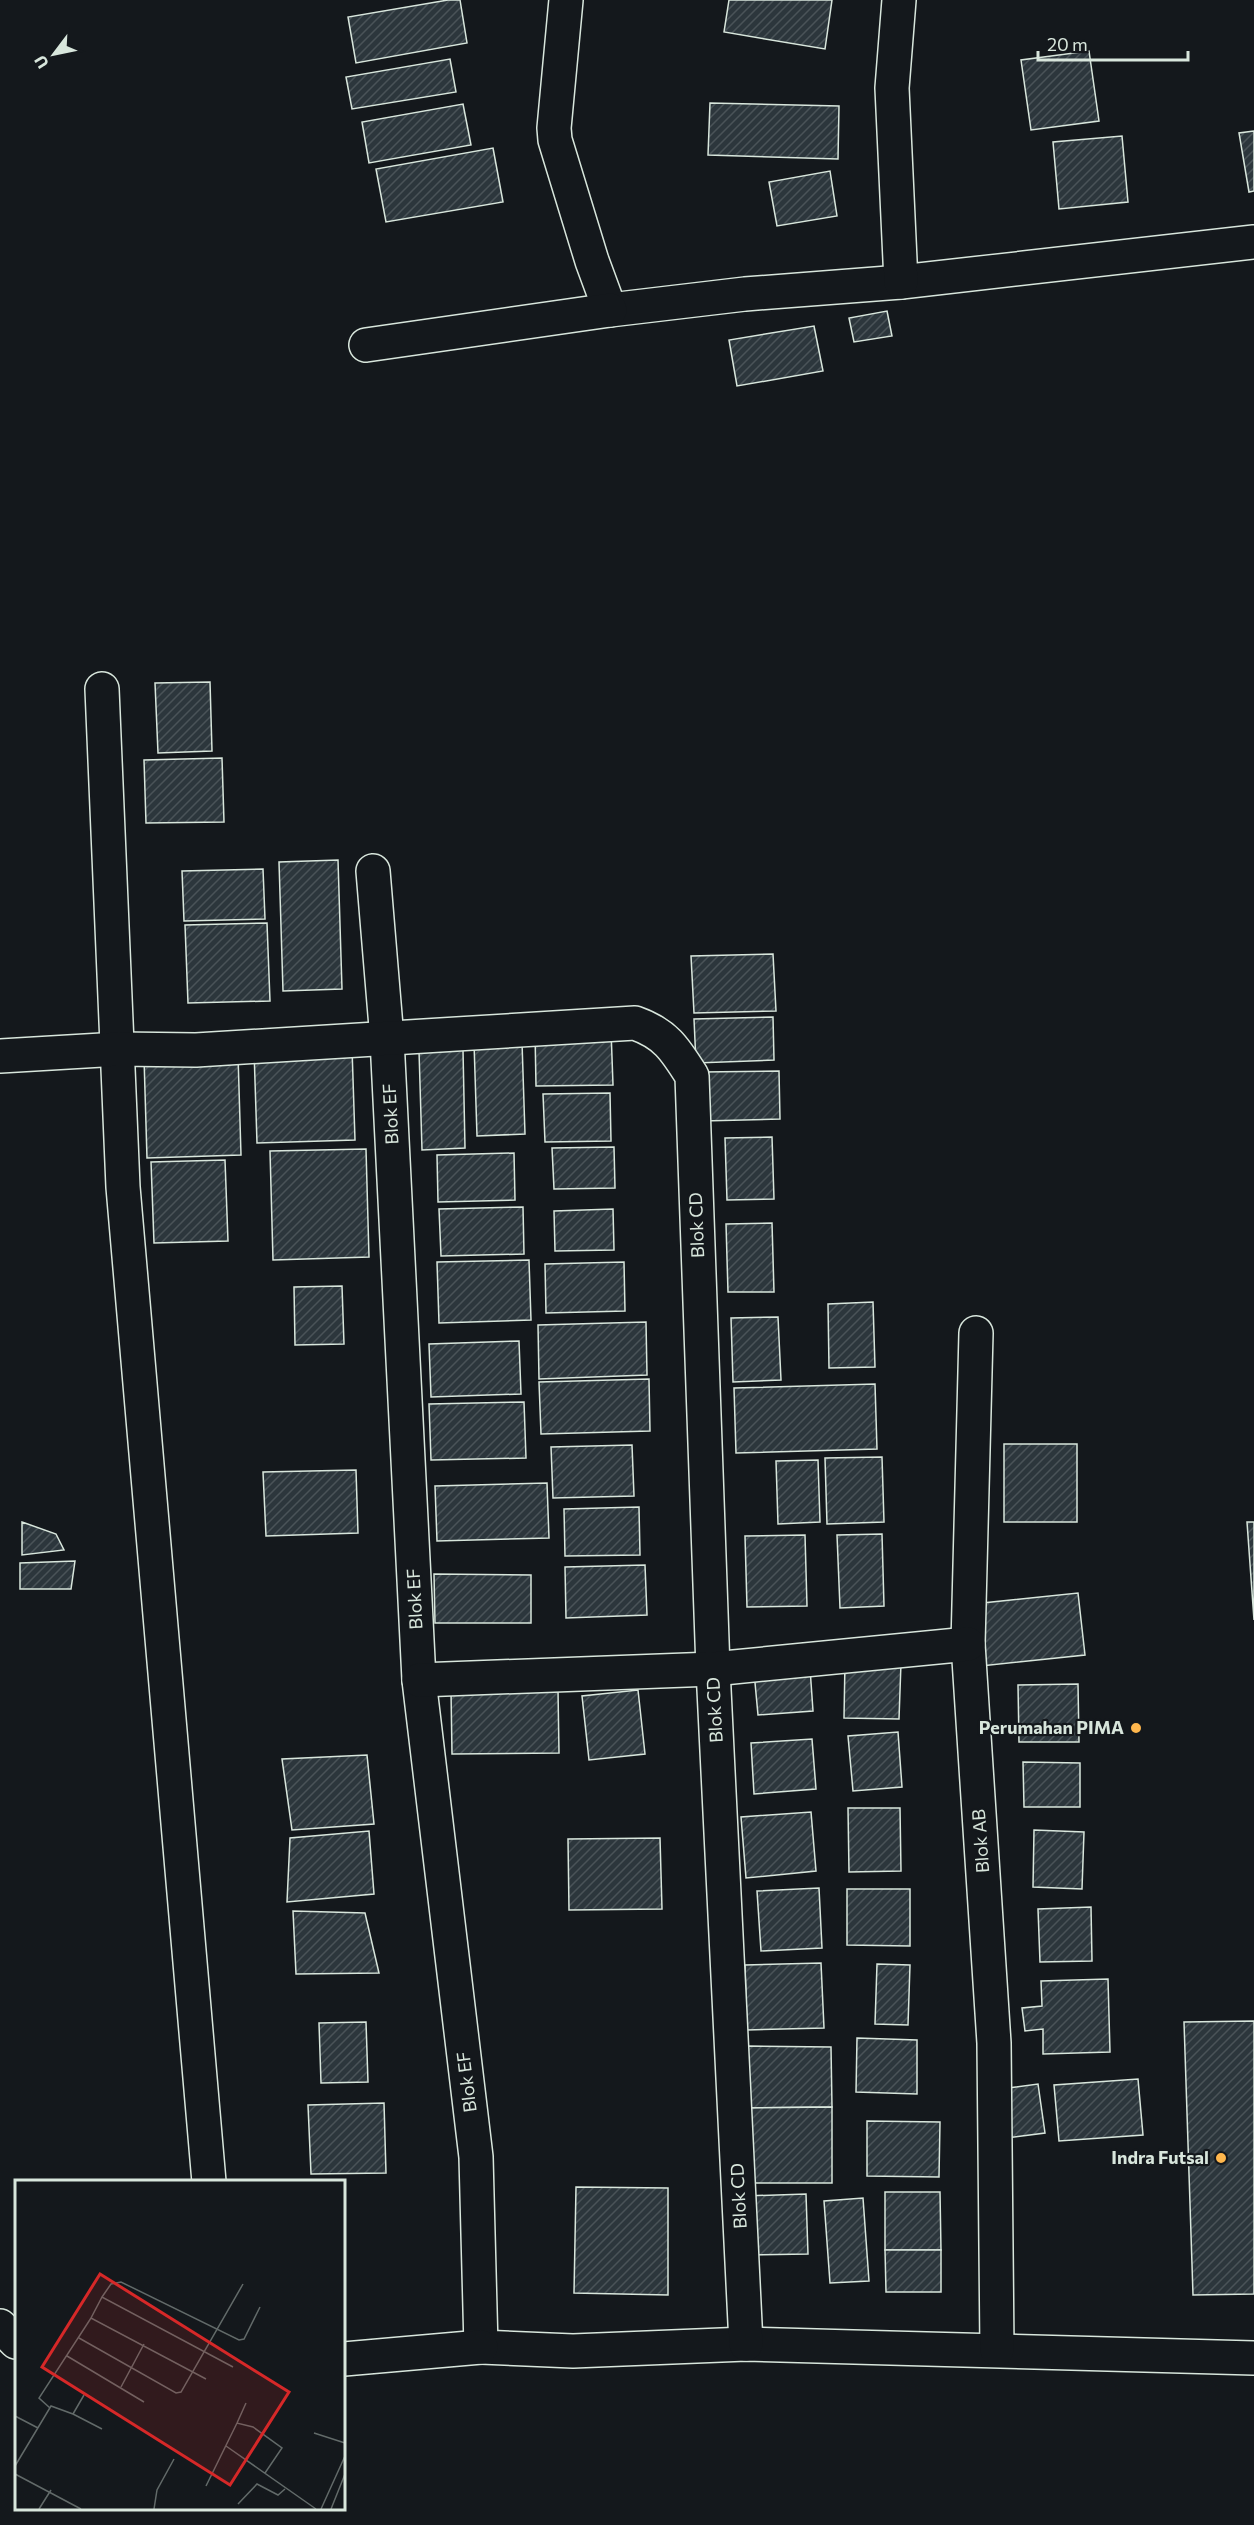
<svg xmlns="http://www.w3.org/2000/svg" width="1254" height="2525" viewBox="0 0 1254 2525" font-family="Commissioner,sans-serif">
<style>
.building{fill:url(#building-hatch);stroke:#d8e6dc;stroke-width:1.5}
.lines{fill:none;stroke-linecap:round;stroke-linejoin:round}
.minor-casing{stroke:#d8e6dc;stroke-width:36}
.minor{stroke:#14181c;stroke-width:33}
.poi-dot{fill:#ffb74d;stroke:#14181c;stroke-width:2}
.labels{text-anchor:middle;stroke-width:4.5;stroke-linejoin:round;paint-order:stroke}
.street-label{font-size:18px;fill:#d8e6dc;stroke:#14181c}
.poi-label{font-size:18px;font-weight:bold;fill:#d8e6dc;stroke:#14181c;text-anchor:end}
.inset-road{fill:none;stroke:#626a69;stroke-width:1.5}
.view{fill:#d62828;fill-opacity:0.15;stroke:#d62828;stroke-width:3}
.inset-edge{fill:none;stroke:#d8e6dc;stroke-width:3}
</style>
<defs>
<pattern id="building-hatch" width="6" height="6" patternUnits="userSpaceOnUse" patternTransform="scale(1.5)"><rect width="6" height="6" fill="#2c363c"/><path d="M-1 1l2-2M0 6l6-6M5 7l2-2" fill="none" stroke="#4a5358"/></pattern>
</defs>
<rect width="100%" height="100%" fill="#14181c"/>
<g class="building">
<polygon points="448,0 460,0 467,43 356,63 348,17"/>
<polygon points="729,0 832,0 825,49 724,32"/>
<polygon points="1089,51 1099,121 1031,130 1021,60"/>
<polygon points="450,59 456,92 352,109 346,77"/>
<polygon points="710,103 839,106 838,159 708,155"/>
<polygon points="463,104 471,145 369,163 362,122"/>
<polygon points="1254,131 1254,191 1249,192 1239,133"/>
<polygon points="1122,136 1128,202 1059,209 1053,142"/>
<polygon points="493,148 503,202 386,222 376,169"/>
<polygon points="830,171 837,216 777,226 769,182"/>
<polygon points="887,311 892,336 854,342 849,318"/>
<polygon points="814,326 823,371 737,386 729,340"/>
<polygon points="210,682 212,751 158,753 155,683"/>
<polygon points="222,758 224,822 146,823 144,760"/>
<polygon points="338,860 342,989 283,991 279,862"/>
<polygon points="263,869 265,919 184,921 182,871"/>
<polygon points="267,923 270,1001 188,1003 185,925"/>
<polygon points="773,954 776,1011 694,1013 691,956"/>
<polygon points="773,1017 774,1060 696,1063 694,1019"/>
<polygon points="611,1030 613,1085 536,1086 535,1032"/>
<polygon points="522,1042 525,1134 477,1136 474,1043"/>
<polygon points="352,1048 355,1140 257,1143 254,1050"/>
<polygon points="463,1050 465,1148 422,1150 419,1051"/>
<polygon points="238,1055 241,1155 147,1158 144,1058"/>
<polygon points="779,1071 780,1119 703,1121 702,1072"/>
<polygon points="610,1093 611,1141 545,1142 543,1094"/>
<polygon points="772,1137 774,1199 727,1200 725,1138"/>
<polygon points="614,1147 615,1188 554,1189 552,1148"/>
<polygon points="366,1149 369,1257 273,1260 270,1151"/>
<polygon points="514,1153 515,1200 438,1202 437,1155"/>
<polygon points="225,1160 228,1241 154,1243 151,1162"/>
<polygon points="523,1207 524,1254 441,1256 439,1209"/>
<polygon points="613,1209 614,1250 555,1251 554,1211"/>
<polygon points="772,1223 774,1292 728,1292 726,1224"/>
<polygon points="529,1260 531,1320 439,1323 437,1262"/>
<polygon points="624,1262 625,1311 546,1313 545,1264"/>
<polygon points="342,1286 344,1344 295,1345 294,1287"/>
<polygon points="873,1302 875,1367 829,1368 828,1304"/>
<polygon points="778,1317 781,1380 733,1382 731,1318"/>
<polygon points="646,1322 647,1375 539,1379 538,1325"/>
<polygon points="519,1341 521,1394 431,1397 429,1344"/>
<polygon points="649,1379 650,1431 541,1434 539,1382"/>
<polygon points="875,1384 877,1449 736,1453 734,1388"/>
<polygon points="524,1402 526,1458 431,1460 429,1404"/>
<rect x="1004" y="1444" width="73" height="78"/>
<polygon points="632,1445 634,1496 553,1498 551,1447"/>
<polygon points="882,1457 884,1522 827,1524 825,1458"/>
<polygon points="818,1460 820,1522 778,1524 776,1461"/>
<polygon points="356,1470 358,1533 266,1536 263,1472"/>
<polygon points="547,1483 549,1538 437,1541 435,1486"/>
<polygon points="639,1507 640,1555 565,1556 564,1509"/>
<polygon points="22,1522 56,1534 64,1550 22,1555"/>
<polygon points="1247,1522 1254,1522 1254,1620"/>
<polygon points="882,1534 884,1606 840,1608 837,1535"/>
<polygon points="805,1535 807,1606 747,1607 745,1536"/>
<polygon points="75,1561 71,1589 20,1589 20,1563"/>
<polygon points="645,1565 647,1615 566,1618 565,1567"/>
<polygon points="434,1574 531,1575 531,1623 435,1623"/>
<polygon points="1078,1593 1085,1655 981,1666 973,1604"/>
<polygon points="845,1661 901,1663 899,1719 844,1718"/>
<polygon points="810,1668 813,1711 758,1715 754,1672"/>
<polygon points="1078,1684 1079,1742 1019,1742 1018,1685"/>
<polygon points="558,1690 559,1753 452,1754 451,1691"/>
<polygon points="638,1690 645,1754 589,1760 582,1696"/>
<polygon points="898,1732 902,1787 853,1791 848,1736"/>
<polygon points="812,1739 816,1789 754,1794 751,1743"/>
<polygon points="367,1755 374,1824 292,1830 282,1759"/>
<polygon points="1023,1762 1080,1763 1080,1807 1024,1807"/>
<polygon points="848,1808 900,1808 901,1871 849,1872"/>
<polygon points="811,1812 816,1871 746,1878 741,1817"/>
<polygon points="1034,1830 1084,1832 1082,1889 1033,1887"/>
<polygon points="369,1831 374,1894 287,1902 290,1838"/>
<polygon points="660,1838 662,1909 569,1910 568,1839"/>
<polygon points="819,1888 822,1948 761,1951 757,1891"/>
<polygon points="847,1889 910,1889 910,1946 847,1945"/>
<polygon points="1091,1907 1092,1961 1040,1962 1038,1909"/>
<polygon points="293,1911 365,1913 379,1973 296,1974"/>
<polygon points="821,1963 824,2028 747,2030 745,1965"/>
<polygon points="877,1964 910,1965 908,2025 875,2024"/>
<polygon points="1108,1979 1110,2052 1043,2054 1043,2029 1025,2031 1022,2008 1042,2006 1041,1981"/>
<polygon points="1254,2021 1254,2294 1193,2295 1184,2022"/>
<polygon points="366,2022 368,2082 321,2083 319,2023"/>
<polygon points="857,2038 917,2040 917,2094 856,2092"/>
<polygon points="748,2046 831,2047 832,2107 748,2108"/>
<polygon points="1138,2079 1143,2135 1059,2141 1054,2085"/>
<polygon points="1038,2084 1045,2133 1007,2138 1000,2089"/>
<polygon points="384,2103 386,2173 311,2174 308,2105"/>
<polygon points="832,2107 832,2183 748,2183 748,2108"/>
<polygon points="867,2121 940,2122 939,2177 867,2176"/>
<polygon points="576,2187 668,2188 668,2295 574,2293"/>
<polygon points="885,2192 940,2192 941,2250 885,2250"/>
<polygon points="806,2194 808,2254 747,2255 744,2196"/>
<polygon points="863,2198 869,2281 830,2283 824,2201"/>
<polygon points="885,2250 941,2250 941,2292 886,2292"/>
</g>
<g class="lines">
<g class="minor-casing">
<g id="minor">
<polyline points="566,0 554,128 555,140 592,261 610,310 745,294 901,282 1254,242"/>
<polyline points="899,0 892,88 901,282"/>
<polyline points="366,345 610,310"/>
<polyline points="102,689 123,1187 209,2182"/>
<polyline points="373,871 387,1039 419,1680 476,2157 481,2347 573,2351 746,2344 1254,2358"/>
<path d="M 0,1056 L 119,1049 L 196,1050 L 635,1023 C 666,1034 675,1049 692,1076 L 713,1669 L 746,2344"/>
<polyline points="976,1333 968,1644 994,2043 997,2350"/>
<polyline points="419,1680 713,1669 968,1644"/>
<polyline points="0,2326 16,2342"/>
<polyline points="344,2359 481,2347"/>
</g>
</g>
<use href="#minor" class="minor"/>
</g>
<g class="poi-dot">
<circle cx="1136" cy="1728" r="6"/>
<circle cx="1221" cy="2158" r="6"/>
</g>
<g class="labels">
<g class="street-label">
<text transform="translate(391 1114) rotate(-93)" y="6">Blok EF</text>
<text transform="translate(697 1225) rotate(-92)" y="6">Blok CD</text>
<text transform="translate(415 1599) rotate(-93)" y="6">Blok EF</text>
<text transform="translate(715 1710) rotate(-93)" y="6">Blok CD</text>
<text transform="translate(981 1841) rotate(-94)" y="6">Blok AB</text>
<text transform="translate(467 2082) rotate(-97)" y="6">Blok EF</text>
<text transform="translate(739 2196) rotate(-93)" y="6">Blok CD</text>
</g>
<g class="poi-label">
<text x="1124" y="1734">Perumahan PIMA</text>
<text x="1209" y="2164">Indra Futsal</text>
</g>
</g>
<g transform="translate(15 2180)">
<rect width="330" height="330" fill="#14181c"/>
<path class="inset-road" d="M 87,117 L 96,104 L 106,102 L 224,160 L 229,159 L 245,127M 76,138 L 87,117 L 218,187M 64,158 L 161,213 L 166,212 L 228,104M 52,176 L 129,222M 106,207 L 129,164M 35,228 L 24,218 L 76,138 L 191,199M 58,234 L 87,249M 0,236 L 23,248M 222,243 L 231,223M 299,253 L 330,263M 211,266 L 301,329M 0,286 L 36,226 L 58,234 L 69,215M 0,294 L 66,329M 191,306 L 222,243 L 238,247 L 267,268 L 250,293M 223,324 L 242,304 L 263,315 L 270,309M 24,329 L 36,310M 139,329 L 142,310 L 159,279M 306,329 L 330,276M 316,329 L 330,294"/>
<path class="view" d="M 85,94 L 274,212 L 215,305 L 27,187 Z"/>
<rect width="330" height="330" class="inset-edge"/>
</g>
<g transform="translate(54 54) rotate(238)" stroke="#14181c" stroke-width="4.5" paint-order="stroke">
<path d="M0-4.5L10 22L0 15L-10 22Z" fill="#d8e6dc"/>
<text y="-9" font-size="16" font-weight="bold" text-anchor="middle" fill="#d8e6dc">U</text>
</g>
<path d="M1038 51v9h150v-9" fill="none" stroke="#d8e6dc" stroke-width="3"/>
<text x="1047" y="51" font-size="18" fill="#d8e6dc" stroke="#14181c" stroke-width="4.5" paint-order="stroke">20 m</text>
</svg>
